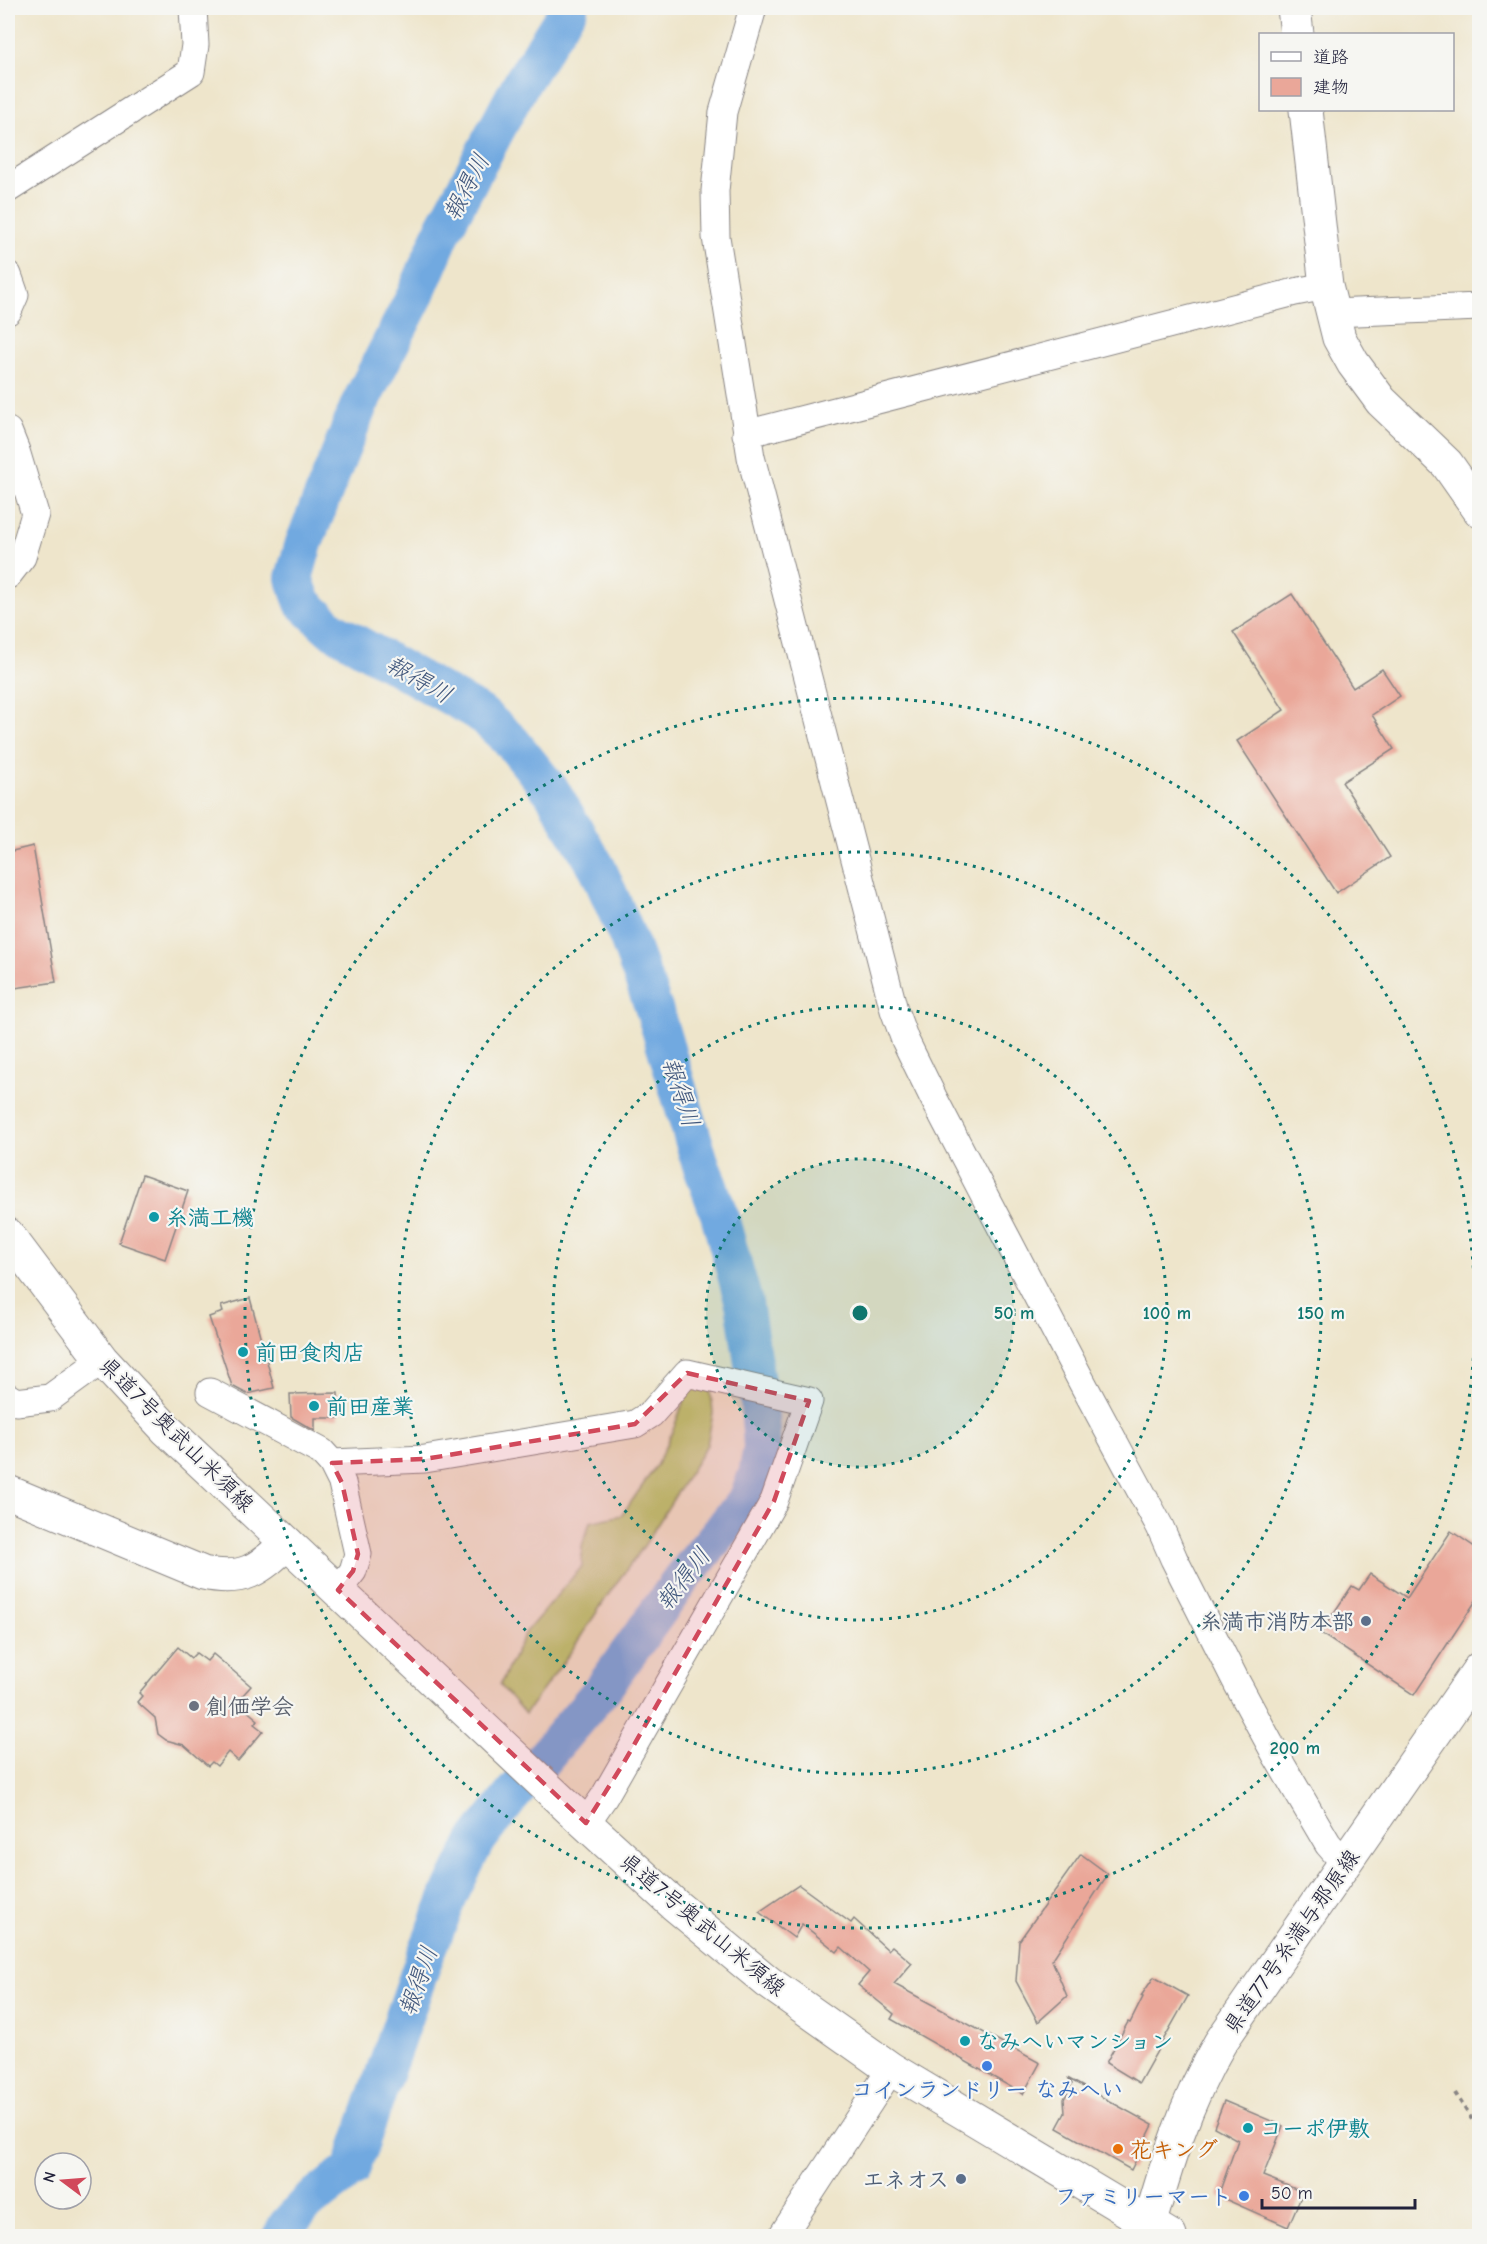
<svg xmlns="http://www.w3.org/2000/svg" width="1487" height="2244" viewBox="0 0 1487 2244" font-family="'Comic Neue','Klee One',sans-serif">
<style>
.grass{fill:#b7cb6e;stroke:#6c7654;stroke-width:1.5}
.lines{fill:none;stroke-linecap:round;stroke-linejoin:round}
.river{stroke:#71a9e0;stroke-width:38}
.building{fill:#eaa799}
.minor-casing{stroke:#888483;stroke-width:29}
.major-casing{stroke:#888483;stroke-width:35}
.path{stroke:#888483;stroke-width:4;stroke-dasharray:4.5 4.5;stroke-linecap:butt}
.minor{stroke:#fff;stroke-width:27}
.major{stroke:#fff;stroke-width:33}
.marked{fill:#d1495b;fill-opacity:0.2;stroke:#d1495b;stroke-width:4.5;stroke-dasharray:12 8;stroke-linejoin:round}
.ring{fill:none;stroke:#0f766e;stroke-width:3;stroke-dasharray:3 6}
.culture-dot{fill:#0f9aa8;stroke:#f6f6f2;stroke-width:2}
.service-dot{fill:#5c6f8a;stroke:#f6f6f2;stroke-width:2}
.worship-dot{fill:#6b7280;stroke:#f6f6f2;stroke-width:2}
.shop-dot{fill:#3f7fe0;stroke:#f6f6f2;stroke-width:2}
.food-dot{fill:#e8710a;stroke:#f6f6f2;stroke-width:2}
.labels{text-anchor:middle;stroke-width:4.5;stroke-linejoin:round;paint-order:stroke}
.culture-label{font-size:22px;font-weight:bold;fill:#0d838f;stroke:#f6f6f2;text-anchor:start}
.street-label{font-size:22px;fill:#22223b;stroke:#f6f6f2}
.service-label{font-size:22px;font-weight:bold;fill:#4e5e75;stroke:#f6f6f2;text-anchor:end}
.worship-label{font-size:22px;font-weight:bold;fill:#5b616d;stroke:#f6f6f2;text-anchor:start}
.shop-label{font-size:22px;font-weight:bold;fill:#366cbe;stroke:#f6f6f2}
.food-label{font-size:22px;font-weight:bold;fill:#c56008;stroke:#f6f6f2;text-anchor:start}
.water-label{font-size:24px;font-style:italic;fill:#42587d;stroke:#f6f6f2}
.centre{fill:#0f766e;stroke:#f6f6f2;stroke-width:3}
.ring-label{font-size:18px;text-anchor:middle;font-weight:bold;fill:#0f766e;stroke:#f6f6f2;stroke-width:4.5;stroke-linejoin:round;paint-order:stroke}
</style>
<rect width="100%" height="100%" fill="#f6f6f2"/>
<filter id="ink" filterUnits="userSpaceOnUse"><feTurbulence type="fractalNoise" baseFrequency=".0167" numOctaves="2"/><feDisplacementMap in="SourceGraphic" scale="12" xChannelSelector="R" yChannelSelector="G"/><feConvolveMatrix kernelMatrix="1 2 1 2 8 2 1 2 1" color-interpolation-filters="sRGB"/></filter>
<filter id="wash" filterUnits="userSpaceOnUse"><feTurbulence type="fractalNoise" baseFrequency=".008" numOctaves="4" result="noise"/><feDisplacementMap in="SourceGraphic" scale="24" xChannelSelector="R" yChannelSelector="G"/><feGaussianBlur stdDeviation="1.35" result="paint"/><feColorMatrix in="noise" values="0 0 0 0 0 0 0 0 0 0 0 0 0 0 0 0 0 1.4 0 .05"/><feComposite in="paint" operator="in"/></filter>
<g filter="url(#wash)">
<rect width="100%" height="100%" fill="#eee5cb"/>
<polygon class="grass" points="710,1384 713,1413 707,1445 644,1546 612,1589 570,1653 525,1714 500,1685 526,1632 582,1566 582,1546 590,1522 622,1515 656,1466 673,1430 689,1387"/>
<g class="lines">
<polyline class="river" points="282,2236 287,2225 305,2205 351,2170 424,1959 450,1894 475,1843 510,1798 604,1687 680,1581 748,1498 757,1474 762,1448 759,1403 744,1303 719,1214 699,1159 655,1012 628,938 598,869 552,792 511,741 481,714 331,629 303,603 294,578 304,543 359,405 415,296 444,228 519,87 569,8"/>
</g>
<g id="blocks">
<g class="building">
<polygon points="1292,594 1353,688 1382,669 1400,696 1372,715 1394,749 1342,782 1390,857 1336,893 1237,741 1284,710 1233,632"/>
<polygon points="33,846 56,982 8,989 8,852"/>
<polygon points="142,1175 188,1191 165,1259 119,1243"/>
<polygon points="250,1298 274,1388 247,1394 232,1386 209,1317 223,1312 221,1306"/>
<polygon points="338,1393 339,1418 315,1418 315,1431 291,1417 290,1394"/>
<polygon points="1451,1531 1479,1550 1479,1596 1414,1695 1320,1633 1352,1586 1359,1590 1370,1574 1407,1598"/>
<polygon points="178,1647 191,1658 196,1653 207,1661 213,1654 251,1686 242,1696 250,1703 245,1709 258,1720 254,1724 263,1731 238,1761 228,1752 217,1766 212,1762 208,1766 184,1745 166,1740 158,1734 155,1718 137,1702 142,1696 139,1693"/>
<polygon points="1081,1854 1108,1874 1052,1960 1067,1996 1038,2022 1016,1981 1019,1941"/>
<polygon points="799,1885 851,1923 854,1919 888,1950 892,1946 912,1963 894,1984 1040,2063 1023,2094 891,2019 894,2014 858,1985 869,1972 841,1947 837,1952 802,1924 794,1938 759,1912"/>
<polygon points="1154,1977 1188,1996 1139,2083 1106,2063 1128,2022 1130,2023 1143,1997 1141,1996"/>
<polygon points="1069,2079 1153,2125 1131,2170 1057,2128 1065,2113 1064,2099 1072,2084"/>
<polygon points="1224,2101 1283,2126 1263,2176 1303,2192 1288,2227 1218,2196 1238,2140 1214,2127"/>
</g>
</g>
</g>
<g filter="url(#ink)">
<use href="#blocks" fill-opacity="0" stroke="#888483" stroke-width="1.5"/>
<g class="lines">
<g class="minor-casing">
<g id="minor">
<polyline points="753,8 723,112 715,191 716,237 751,457 894,1010 905,1040 933,1097 1083,1384 1160,1527 1174,1559 1237,1683 1277,1757 1328,1844 1335,1852 1347,1859"/>
<polyline points="8,189 191,72 195,45 193,8"/>
<polyline points="8,275 15,295 8,311"/>
<polyline points="1332,313 1480,307"/>
<polyline points="8,431 16,451 35,514 22,557 8,575"/>
<polyline points="746,434 1295,292 1326,286"/>
<polyline points="210,1392 322,1452 332,1463 342,1483 358,1554 353,1571 338,1590"/>
<polyline points="8,1397 16,1402 50,1398 102,1360"/>
<polyline points="332,1463 425,1459 635,1424 651,1414 687,1373 809,1401 774,1501 604,1797 586,1823"/>
<polyline points="782,2236 891,2069"/>
</g>
</g>
<g class="major-casing">
<g id="major">
<polyline points="1294,8 1297,34"/>
<polyline points="1306,110 1326,286 1339,338 1353,363 1381,401 1447,464 1480,511"/>
<polyline points="8,1235 102,1360 167,1430 571,1810 675,1905 768,1982 891,2069 1170,2236"/>
<path d="M 8,1492 L 203,1573 C 244,1582 258,1570 287,1543"/>
<path d="M 1146,2236 C 1165,2169 1184,2104 1220,2043 L 1480,1668"/>
</g>
</g>
<polyline class="path" points="1455,2093 1480,2132"/>
<use href="#minor" class="minor"/>
<use href="#major" class="major"/>
</g>
</g>
<path class="marked" d="M 687,1373 L 809,1401 L 774,1501 L 623,1764 L 586,1823 L 338,1590 L 353,1571 L 358,1554 L 342,1483 L 332,1463 L 425,1459 L 635,1424 Z"/>
<circle cx="860" cy="1313" r="154" fill="#0f766e" fill-opacity=".12"/>
<g class="ring">
<circle cx="860" cy="1313" r="154"/>
<circle cx="860" cy="1313" r="307"/>
<circle cx="860" cy="1313" r="461"/>
<circle cx="860" cy="1313" r="615"/>
</g>
<g class="culture-dot">
<circle cx="154" cy="1217" r="6"/>
<circle cx="243" cy="1352" r="6"/>
<circle cx="314" cy="1406" r="6"/>
<circle cx="965" cy="2041" r="6"/>
<circle cx="1248" cy="2128" r="6"/>
</g>
<g class="service-dot">
<circle cx="1366" cy="1621" r="6"/>
<circle cx="961" cy="2179" r="6"/>
</g>
<circle class="worship-dot" cx="194" cy="1706" r="6"/>
<g class="shop-dot">
<circle cx="987" cy="2066" r="6"/>
<circle cx="1244" cy="2196" r="6"/>
</g>
<circle class="food-dot" cx="1118" cy="2149" r="6"/>
<g class="labels">
<g class="culture-label">
<text x="166" y="1225">糸満工機</text>
<text x="255" y="1360">前田食肉店</text>
<text x="326" y="1414">前田産業</text>
<text x="977" y="2049">なみへいマンション</text>
<text x="1260" y="2136">コーポ伊敷</text>
</g>
<g class="street-label">
<text transform="translate(177 1434) rotate(45)" y="8">県道7号奥武山米須線</text>
<text transform="translate(703 1924) rotate(40)" y="8">県道7号奥武山米須線</text>
<text transform="translate(1291 1941) rotate(-55)" y="8">県道77号糸満与那原線</text>
</g>
<g class="service-label">
<text x="1354" y="1629">糸満市消防本部</text>
<text x="949" y="2187">エネオス</text>
</g>
<g class="worship-label">
<text x="206" y="1714">創価学会</text>
</g>
<g class="shop-label">
<text x="987" y="2097">コインランドリー なみへい</text>
<text x="1232" y="2204" text-anchor="end">ファミリーマート</text>
</g>
<g class="food-label">
<text x="1130" y="2157">花キング</text>
</g>
<g class="water-label">
<text transform="translate(466 187) rotate(-62)" y="8">報得川</text>
<text transform="translate(419 679) rotate(30)" y="8">報得川</text>
<text transform="translate(681 1092) rotate(72)" y="8">報得川</text>
<text transform="translate(683 1579) rotate(-52)" y="8">報得川</text>
<text transform="translate(418 1981) rotate(-70)" y="8">報得川</text>
</g>
</g>
<circle cx="860" cy="1313" r="9" class="centre"/>
<g class="ring-label">
<text x="1014" y="1319">50 m</text>
<text x="1167" y="1319">100 m</text>
<text x="1321" y="1319">150 m</text>
<text x="1295" y="1754">200 m</text>
</g>
<rect width="1487" height="2244" fill="none" stroke="#f6f6f2" stroke-width="30"/>
<rect x="1259" y="33" width="195" height="78" fill="#f6f6f2" stroke="#a1a1a9" stroke-width="1.5"/>
<rect x="1271" y="52" width="30" height="9" fill="#ffffff" stroke="#a1a1a9" stroke-width="1.5"/>
<text x="1313" y="63" font-size="18" fill="#22223b">道路</text>
<rect x="1271" y="78" width="30" height="18" fill="#eaa799" stroke="#a1a1a9" stroke-width="1.5"/>
<text x="1313" y="93" font-size="18" fill="#22223b">建物</text>
<g transform="translate(63 2181) rotate(286)"><circle r="28" fill="#f6f6f2" stroke="#a1a1a9" stroke-width="1.5"/>
<path d="M0-4.5L10 22L0 15L-10 22Z" fill="#d1495b"/>
<text y="-9" font-size="16" font-weight="bold" text-anchor="middle" fill="#22223b">N</text>
</g>
<path d="M1262 2199v9h153v-9" fill="none" stroke="#22223b" stroke-width="3"/>
<text x="1271" y="2199" font-size="18" fill="#22223b" stroke="#f6f6f2" stroke-width="4.5" paint-order="stroke">50 m</text>
</svg>
